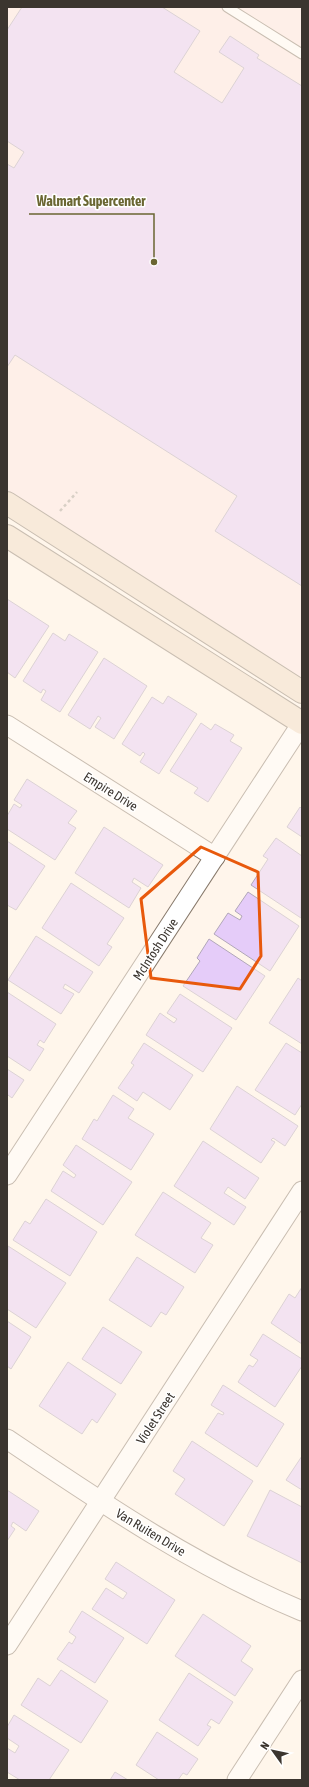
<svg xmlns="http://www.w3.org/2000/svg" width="309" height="1787" viewBox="0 0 309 1787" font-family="'Asap Condensed',sans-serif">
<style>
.commercial{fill:#fde7e4}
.building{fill:#e5ccf9;stroke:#b1a7b9}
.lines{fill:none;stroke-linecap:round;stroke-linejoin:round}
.lane-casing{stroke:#87796b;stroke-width:11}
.street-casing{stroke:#87796b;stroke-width:21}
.secondary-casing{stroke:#87796b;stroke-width:24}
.path{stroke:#a9a198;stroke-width:2.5;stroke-dasharray:3 3;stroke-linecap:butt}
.lane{stroke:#fff;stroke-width:9}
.street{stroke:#fff;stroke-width:19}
.secondary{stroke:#efdcc5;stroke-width:22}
.marked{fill:none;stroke:#e8590c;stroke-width:3;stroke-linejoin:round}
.labels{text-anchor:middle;stroke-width:3;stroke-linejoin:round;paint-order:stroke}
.street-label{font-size:13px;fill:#3b352f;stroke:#fff}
.leader{fill:none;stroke:#6a6632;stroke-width:1.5}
.callout-dot{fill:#6a6632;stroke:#fff;stroke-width:1.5}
.callout-label{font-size:14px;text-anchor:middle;font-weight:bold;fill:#6a6632;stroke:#fff;stroke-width:3;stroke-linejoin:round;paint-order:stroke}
</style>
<rect width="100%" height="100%" fill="#fff5eb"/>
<polygon class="commercial" points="7,7 302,7 302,678 7,490"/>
<g class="building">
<polygon points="22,7 162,7 200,31 174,72 222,103 244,68 219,52 230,36 259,55 257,58 302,86 302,586 215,531 237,496 15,355 7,367 7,164 14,168 24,152 7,141 7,30"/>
<polygon points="7,599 49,626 15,678 7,672"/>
<polygon points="53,633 65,641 69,634 98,652 60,712 41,700 46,691 43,689 41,693 23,681"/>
<polygon points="104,658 147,686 114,739 95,727 101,718 98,716 90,729 68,715"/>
<polygon points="168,696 197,714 159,774 140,762 145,754 143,752 140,756 122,744 152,697 163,704"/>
<polygon points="201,723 211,730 215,724 234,735 230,741 242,748 208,802 194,793 198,788 170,771"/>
<polygon points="27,779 77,811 68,823 76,828 55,860 7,829 7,816 14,804 20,808 22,805 14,800"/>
<polygon points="300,807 302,809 302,837 287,827"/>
<polygon points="104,827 163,865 148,887 134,878 132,882 141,888 129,908 75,873"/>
<polygon points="276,838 302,856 301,918 251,885 268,859 263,856"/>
<polygon points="7,841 45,866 16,910 7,905"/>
<polygon points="71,883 124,918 107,944 112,947 99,966 42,928"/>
<polygon points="248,892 299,926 270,971 214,934 228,913 240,920 242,916 235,911"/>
<polygon points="36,936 93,972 79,993 65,984 63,988 74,994 61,1014 8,980"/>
<polygon points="209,939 265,976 236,1020 183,986 200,961 197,958"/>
<polygon points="298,978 302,981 302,1044 269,1023"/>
<polygon points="7,992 56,1024 44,1043 40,1040 37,1045 44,1049 30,1071 7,1056"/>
<polygon points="180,994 232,1028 203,1072 146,1035 160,1013 174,1023 177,1019 167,1013"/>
<polygon points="144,1043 193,1075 170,1110 143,1092 137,1101 118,1088 134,1065 131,1063"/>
<polygon points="286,1043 302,1053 302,1104 295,1115 255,1090"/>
<polygon points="7,1069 24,1080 12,1098 8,1095 7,1097"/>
<polygon points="237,1086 298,1126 285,1146 273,1138 271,1140 275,1142 261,1163 210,1129"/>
<polygon points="113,1095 134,1109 128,1118 154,1134 131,1170 82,1139 94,1119 97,1121"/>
<polygon points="203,1141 259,1178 245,1199 228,1187 224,1193 246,1207 234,1225 174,1186"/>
<polygon points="76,1145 132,1182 103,1225 51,1191 63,1171 74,1178 76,1175 63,1165"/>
<polygon points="163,1192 211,1223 201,1238 213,1245 195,1273 135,1235"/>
<polygon points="46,1199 97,1232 70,1276 13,1240 25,1221 30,1224"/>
<polygon points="8,1246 66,1283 36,1328 7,1309"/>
<polygon points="137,1257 184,1287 166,1315 161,1312 151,1327 109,1300"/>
<polygon points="302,1287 302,1344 271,1323 289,1294 295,1298"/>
<polygon points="7,1321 31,1337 11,1369 7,1366"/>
<polygon points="103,1327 142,1352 121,1384 82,1359"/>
<polygon points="263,1334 302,1359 302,1366 275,1407 238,1382 249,1365 253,1367 258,1360 250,1355"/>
<polygon points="68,1362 116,1394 97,1423 92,1419 82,1434 39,1406"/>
<polygon points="223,1385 284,1424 257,1467 205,1433 218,1413 223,1415 224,1413 211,1405"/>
<polygon points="192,1441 253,1481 224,1526 175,1494 185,1479 173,1471"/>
<polygon points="302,1456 302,1490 286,1480"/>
<polygon points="7,1490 39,1511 26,1531 13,1522 11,1526 15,1529 7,1541"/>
<polygon points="270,1490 302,1507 302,1563 247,1536"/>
<polygon points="116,1562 175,1600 147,1644 92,1609 106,1588 123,1599 127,1593 105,1579"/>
<polygon points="82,1611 124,1638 95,1683 57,1659 69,1642 72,1644 76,1637 69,1632"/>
<polygon points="203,1614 251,1646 241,1661 253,1669 235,1696 175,1656"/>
<polygon points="61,1670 108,1701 81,1743 21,1705 38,1678 50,1686"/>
<polygon points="189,1673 233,1702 219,1724 211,1719 207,1725 211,1727 198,1746 159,1720"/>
<polygon points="14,1715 69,1750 49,1780 20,1780 7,1772 7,1748 15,1753 19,1746 7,1738 7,1727"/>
<polygon points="157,1732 198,1759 187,1775 183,1773 178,1780 159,1780 136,1765"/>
<polygon points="115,1772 128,1780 110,1780"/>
</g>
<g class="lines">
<g class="lane-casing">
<polyline id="lane" points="227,7 302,54"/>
</g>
<g class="street-casing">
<g id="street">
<polyline points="7,725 215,857"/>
<polyline points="7,1175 302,723"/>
<path d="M 7,1439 C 102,1503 196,1567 302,1611"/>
<polyline points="7,1645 302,1191"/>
<polyline points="237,1780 302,1680"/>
</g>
</g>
<g class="secondary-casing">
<g id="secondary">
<polyline points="7,503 302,692"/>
<polyline points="7,536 302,723"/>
</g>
</g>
<polyline class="path" points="60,511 77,492"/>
<use href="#lane" class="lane"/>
<use href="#street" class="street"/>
<use href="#secondary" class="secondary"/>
</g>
<path d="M0 0H309V1787H0ZM 201,847 L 258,872 L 261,956 L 240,989 L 151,978 L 141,899 Z" fill="#fff5eb" fill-opacity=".55" fill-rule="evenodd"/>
<path class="marked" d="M 201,847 L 258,872 L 261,956 L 240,989 L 151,978 L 141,899 Z"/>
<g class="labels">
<g class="street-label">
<text transform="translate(111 791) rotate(32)" y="5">Empire Drive</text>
<text transform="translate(155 949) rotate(-57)" y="5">McIntosh Drive</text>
<text transform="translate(155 1418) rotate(-57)" y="5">Violet Street</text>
<text transform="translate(151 1532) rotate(31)" y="5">Van Ruiten Drive</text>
</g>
</g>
<path class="leader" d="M154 262L154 214H29"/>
<circle class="callout-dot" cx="154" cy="262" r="4"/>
<g class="callout-label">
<text x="91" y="206">Walmart Supercenter</text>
</g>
<rect width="309" height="1787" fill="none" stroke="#3b352f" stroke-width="16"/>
<g transform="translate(273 1751) rotate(303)" stroke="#ffffff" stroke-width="3" paint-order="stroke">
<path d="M0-3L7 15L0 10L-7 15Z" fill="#3b352f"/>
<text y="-6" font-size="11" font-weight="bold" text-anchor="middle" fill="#3b352f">N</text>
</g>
</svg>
